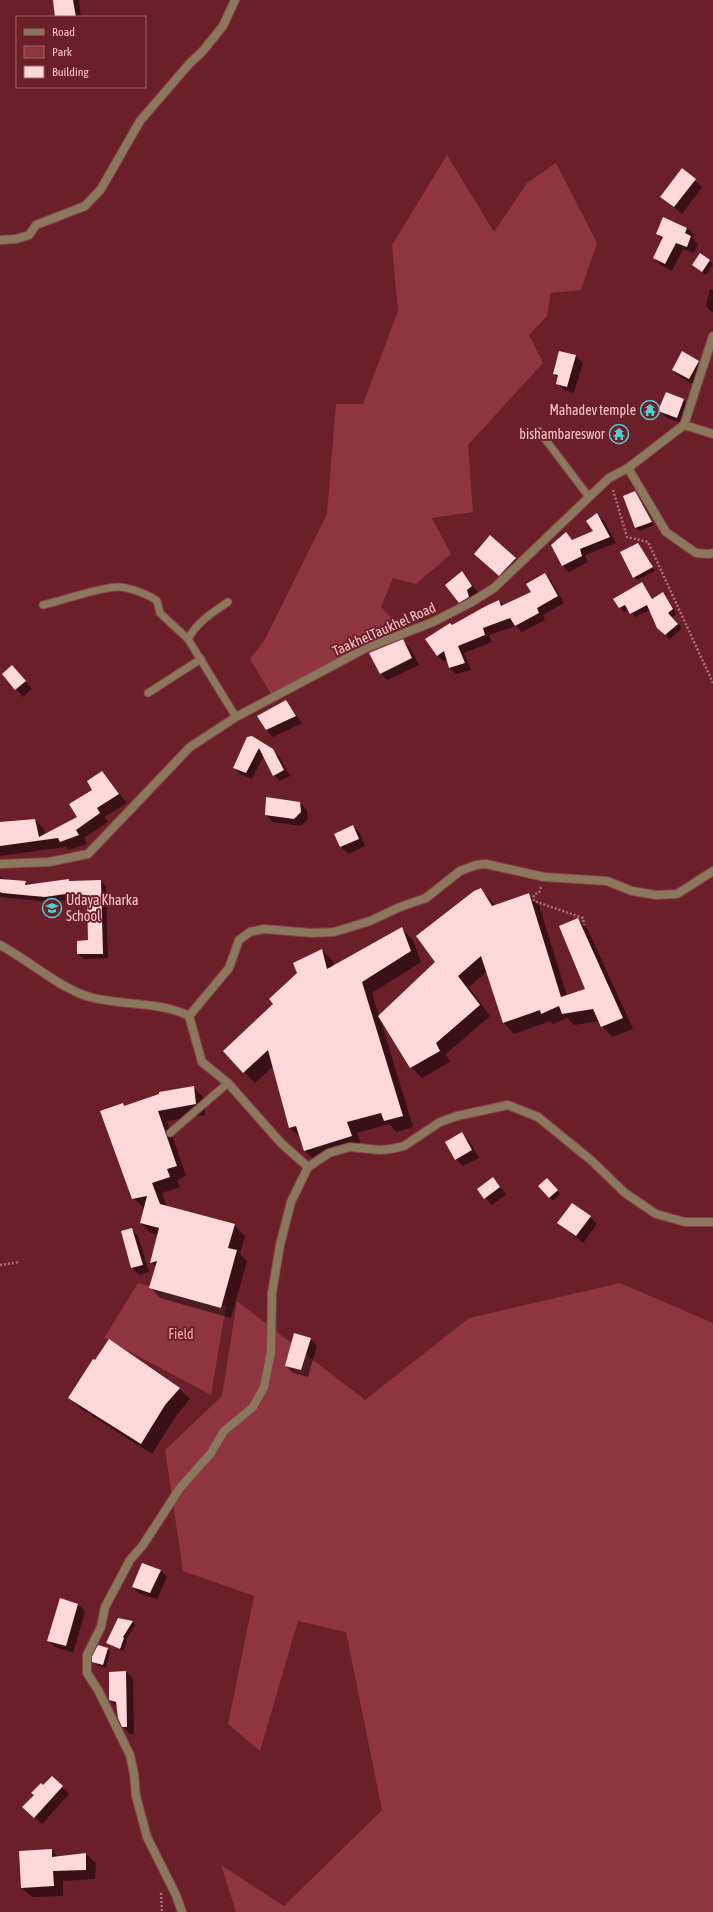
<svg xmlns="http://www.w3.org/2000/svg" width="713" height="1912" viewBox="0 0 713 1912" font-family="'Asap Condensed',sans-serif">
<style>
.green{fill:#8e353f}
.shadow{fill:#0007}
.building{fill:#ffd9da}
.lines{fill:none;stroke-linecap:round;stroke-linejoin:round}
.service-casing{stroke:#864049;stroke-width:9}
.minor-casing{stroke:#864049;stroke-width:10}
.path{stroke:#ae7176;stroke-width:2.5;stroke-dasharray:2 2;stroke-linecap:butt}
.service{stroke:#8b775b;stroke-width:7}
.minor{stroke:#8b775b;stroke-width:8}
.labels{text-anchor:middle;stroke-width:4;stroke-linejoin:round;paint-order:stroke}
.poi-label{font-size:14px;fill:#f5c6c7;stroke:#6a1f29;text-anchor:end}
.street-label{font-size:14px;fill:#f5c6c7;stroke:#6a1f29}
.park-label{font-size:14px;fill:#f6a8ab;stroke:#6a1f29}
</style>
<rect width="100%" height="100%" fill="#6a1f29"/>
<g class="green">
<polygon points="447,155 494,232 527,183 556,163 597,243 581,290 551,293 547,316 529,335 543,363 468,445 473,512 432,518 451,554 416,584 393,578 381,607 403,630 360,647 271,694 250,659 264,641 327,514 336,404 363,404 398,311 392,245"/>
<polygon points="138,1283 226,1306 211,1395 104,1338"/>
<polygon points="620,1283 713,1323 713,1912 236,1912 221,1865 284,1906 382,1810 346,1632 298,1621 260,1751 228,1724 254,1596 183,1571 165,1450 222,1396 237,1301 365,1400 469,1318"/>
</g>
<g class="shadow">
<polygon points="54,0 79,0 81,17 56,17"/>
<polygon points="682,170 702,187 682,214 662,197"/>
<polygon points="687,228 694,235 692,238 698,244 694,253 683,249 672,271 661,265 654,258 663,240 657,234"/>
<polygon points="700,254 713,264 706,275 693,265"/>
<polygon points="710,289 713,290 713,313 706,306"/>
<polygon points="576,356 583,363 574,393 564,390 557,383 558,378 554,374"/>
<polygon points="699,361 706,368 697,386 680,377 673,370"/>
<polygon points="683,400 690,407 684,424 667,418 660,411"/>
<polygon points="635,492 654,525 640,531 636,528 624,497"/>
<polygon points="597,515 604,521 616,543 585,555 588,562 569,572 563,566 553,545 566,534 573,540 594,532"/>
<polygon points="490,537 523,566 506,582 482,561"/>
<polygon points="638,545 655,571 637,580 634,577"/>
<polygon points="462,572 479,594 466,609 459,602"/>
<polygon points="545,574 551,581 564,603 543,615 545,620 522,632 516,626 489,635 492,642 464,653 471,670 456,674 449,667 447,660 444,662 437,655 452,626 499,601 504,606 532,592"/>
<polygon points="642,583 653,599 663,593 677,614 672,617 682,628 670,639 662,632 650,610 635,617 629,609 624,612 615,599"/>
<polygon points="403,641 410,648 419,665 387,680 380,673"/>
<polygon points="19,673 32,689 23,697 3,674"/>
<polygon points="286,701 302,723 273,737 266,730"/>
<polygon points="248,738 272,750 279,756 290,776 280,781 274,775 264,755 252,779 240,774 234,768"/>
<polygon points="101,772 127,803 104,817 108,822 84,838 87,844 69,850 66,847 0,856 0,823 35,820 44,829 45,835 79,818"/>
<polygon points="300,803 307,810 308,819 301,826 273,822 266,815"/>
<polygon points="353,826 360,833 365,846 348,854 341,847"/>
<polygon points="0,876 8,881 25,882 29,886 68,880 71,882 101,881 106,887 108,958 84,959 78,954 89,941 89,899 71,899 51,902 0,897"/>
<polygon points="481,889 495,906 528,895 539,905 567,996 586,989 577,919 588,930 633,1029 612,1037 602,1026 599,1021 574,1025 567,1018 553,1024 550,1021 514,1034 504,1023 487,971 469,987 490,1016 446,1054 450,1062 422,1078 411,1067 380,1018 413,1127 396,1132 389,1124 357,1133 362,1147 316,1162 305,1151 301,1138 290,1128 273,1066 255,1083 224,1051 275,1004 322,950 333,961 334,967 402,929 413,940 421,962 372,993 379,1016 436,962"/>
<polygon points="193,1087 204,1098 205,1115 167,1121 186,1176 177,1180 180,1187 162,1193 167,1207 234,1225 245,1236 240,1254 247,1261 231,1318 160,1298 150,1287 156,1267 152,1263 158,1235 151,1233 141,1223 145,1209 133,1198 122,1104 126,1107"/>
<polygon points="462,1134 469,1141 479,1158 463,1166 456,1159"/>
<polygon points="493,1179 506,1194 492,1205 478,1190"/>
<polygon points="547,1180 560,1194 553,1201 540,1186"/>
<polygon points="590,1217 597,1224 583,1243 559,1223"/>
<polygon points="131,1229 138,1236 149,1272 139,1275 132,1268 122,1232"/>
<polygon points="310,1339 317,1346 308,1377 293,1373 286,1366"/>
<polygon points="179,1389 190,1399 176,1416 152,1454 80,1408 69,1398"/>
<polygon points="160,1570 167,1577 157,1599 140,1594 133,1587"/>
<polygon points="78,1604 85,1611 73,1653 55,1647 48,1640"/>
<polygon points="132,1621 135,1625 126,1640 127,1642 123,1651 107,1643"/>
<polygon points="107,1648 110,1652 106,1668 97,1665 94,1662"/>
<polygon points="126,1672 133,1679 134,1734 130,1734 123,1727 117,1707 110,1700"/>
<polygon points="52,1777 69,1794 42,1824 31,1814 43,1786"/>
<polygon points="52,1850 58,1857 86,1854 96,1863 95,1879 63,1881 63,1896 32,1897 22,1888"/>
</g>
<g class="building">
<polygon points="53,0 73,0 76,17 55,17"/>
<polygon points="682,168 696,179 674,207 660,197"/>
<polygon points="663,217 687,228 685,233 691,236 687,247 676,243 665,264 653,258 663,237 656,234"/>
<polygon points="700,253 710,260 702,272 692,265"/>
<polygon points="559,351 576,355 567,387 556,384 558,375 553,374"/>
<polygon points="682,351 699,361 689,379 672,370"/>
<polygon points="666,392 684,399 677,418 658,411"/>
<polygon points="635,491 652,522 635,528 623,496"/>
<polygon points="597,513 610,537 580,549 582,556 562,566 551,545 566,532 572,540 593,531 586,521"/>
<polygon points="490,535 516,558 499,576 474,554"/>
<polygon points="638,543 653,567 633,578 620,552"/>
<polygon points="462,571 472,586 467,590 469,597 459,603 445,585"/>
<polygon points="545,573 558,596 537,608 539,613 515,626 510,618 483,628 485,635 458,646 465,663 449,668 444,651 437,656 425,639 450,623 452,625 486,606 499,600 501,606 531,592 526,584"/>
<polygon points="642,582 652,599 663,592 673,609 668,613 678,624 665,635 657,628 647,605 630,614 625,605 619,608 613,599"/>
<polygon points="403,639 412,658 380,674 369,653"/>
<polygon points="12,665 26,681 15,690 2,674"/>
<polygon points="286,700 296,716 266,730 257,716"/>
<polygon points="252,736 273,749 284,770 273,776 259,748 246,773 233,768 247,737"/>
<polygon points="102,771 119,794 97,808 100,813 76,830 79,835 60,842 58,838 0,846 0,822 35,819 39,837 77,817 69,804 92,790 87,781"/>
<polygon points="266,797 300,802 301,812 294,819 265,815"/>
<polygon points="353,825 359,839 340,847 334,834"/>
<polygon points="0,879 26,881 25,885 69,879 69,881 101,880 103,954 77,954 77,941 88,940 87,895 65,894 45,897 2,893 0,892"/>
<polygon points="481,888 492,906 529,893 561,997 585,989 559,926 578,918 623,1018 601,1027 593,1009 562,1014 559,1006 541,1014 540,1010 503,1023 481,956 458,976 480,1005 436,1043 440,1051 410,1068 378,1016 435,962 416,936 474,891"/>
<polygon points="402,927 411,951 362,982 403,1116 384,1121 381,1113 347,1122 352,1136 304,1151 296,1126 289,1128 268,1050 243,1073 223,1051 273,1004 269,999 297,973 293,963 322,949 327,969"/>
<polygon points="194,1086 196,1104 158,1111 177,1166 167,1169 170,1177 152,1183 160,1204 235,1224 228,1248 237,1250 221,1308 149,1288 157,1261 150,1263 159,1228 140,1223 147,1196 132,1199 100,1111 123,1103 124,1106 159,1094 159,1092"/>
<polygon points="462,1132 472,1150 455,1160 445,1142"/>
<polygon points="493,1177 500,1187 484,1199 477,1189"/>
<polygon points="547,1178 558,1190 549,1198 538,1186"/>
<polygon points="572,1203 591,1216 576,1236 557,1223"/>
<polygon points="132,1228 143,1265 131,1268 121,1231"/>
<polygon points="294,1333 311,1338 301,1370 285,1366"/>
<polygon points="109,1339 180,1388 165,1405 141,1444 68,1398 93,1359 95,1360"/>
<polygon points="142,1563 161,1570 150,1593 132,1587"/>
<polygon points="60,1598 78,1604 66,1646 47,1641"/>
<polygon points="118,1618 133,1621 123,1637 124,1638 120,1649 106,1643"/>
<polygon points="98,1645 108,1648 103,1665 92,1662 92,1656"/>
<polygon points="126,1671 127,1727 122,1727 118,1718 116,1702 109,1700 109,1672"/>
<polygon points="52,1776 63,1786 34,1818 22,1807 34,1795 31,1793 41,1783 43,1785"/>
<polygon points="52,1849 52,1857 86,1853 86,1870 53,1871 54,1886 21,1888 19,1851"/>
</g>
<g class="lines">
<g class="service-casing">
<g id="service">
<polyline points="539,431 589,497"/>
<path d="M 43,605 C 61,601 103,586 119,587 C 131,588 148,594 157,601 L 160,613 L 188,639 L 236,717"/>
<path d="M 188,639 C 198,621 212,613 228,602"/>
<polyline points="148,693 201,659"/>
<polyline points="170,1133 228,1083"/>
</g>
</g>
<g class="minor-casing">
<g id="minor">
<polyline points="0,240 16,239 29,235 36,225 85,206 101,189 140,121 190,63 202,52 223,26 235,0"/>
<polyline points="684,425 713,434"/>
<polyline points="628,468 666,532 696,553 709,554 713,553"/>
<polyline points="0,864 49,862 88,854 190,747 236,717 366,648 433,622 470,603 494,588 609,478 628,468 684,425 713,336"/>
<path d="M 0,945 C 27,959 62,990 90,997 C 121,1006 160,1001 189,1016 L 202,1062 L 228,1083 L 281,1143 L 308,1167"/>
<polyline points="189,1016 229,968 239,940 250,932 264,929 312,933 334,932 370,921 400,907 426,898 460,871 476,865 486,864 544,877 607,881 632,891 656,895 677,894 713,871"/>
<polyline points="182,1912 176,1895 147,1837 136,1796 134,1774 130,1755 98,1690 87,1673 87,1655 101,1627 105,1607 130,1560 143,1545 180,1488 211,1453 224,1431 253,1407 264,1387 271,1352 272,1293 280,1245 291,1202 308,1167 329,1153 350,1147 380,1150 391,1149 404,1146 440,1122 457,1116 508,1105 538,1117 592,1161 625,1193 656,1214 685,1222 713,1222"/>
</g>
</g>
<g class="path">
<polyline points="613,490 627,537 648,542 713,683"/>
<polyline points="541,887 539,893 535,894 533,898 534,901 583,918 584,925"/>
<polyline points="0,1265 20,1262"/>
<polyline points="161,1893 162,1912"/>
</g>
<use href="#service" class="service"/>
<use href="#minor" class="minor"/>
</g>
<defs>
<g id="temple-ring" transform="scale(1)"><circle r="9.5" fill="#6a1f29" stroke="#52cdce" stroke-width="1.5"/><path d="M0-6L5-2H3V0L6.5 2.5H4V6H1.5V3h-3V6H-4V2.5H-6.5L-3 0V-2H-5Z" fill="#52cdce"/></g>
<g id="school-ring" transform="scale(1)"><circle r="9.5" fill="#6a1f29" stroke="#52cdce" stroke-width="1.5"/><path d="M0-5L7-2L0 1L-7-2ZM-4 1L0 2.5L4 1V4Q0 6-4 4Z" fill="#52cdce"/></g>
</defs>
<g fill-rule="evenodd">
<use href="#temple-ring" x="650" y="410"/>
<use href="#temple-ring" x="619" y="434"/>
<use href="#school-ring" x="52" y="908"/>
</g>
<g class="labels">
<g class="poi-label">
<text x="636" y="415">Mahadev temple</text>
<text x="605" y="439">bishambareswor</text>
<text x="66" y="905" text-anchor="start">Udaya Kharka<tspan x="66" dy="16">School</tspan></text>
</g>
<g class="street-label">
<text transform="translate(384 629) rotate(-24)" y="5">TaakhelTaukhel Road</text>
</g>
<g class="park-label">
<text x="181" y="1339">Field</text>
</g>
</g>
<rect x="16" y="16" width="130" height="72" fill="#6a1f29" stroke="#a26268"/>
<rect x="24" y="29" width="20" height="6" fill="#8b775b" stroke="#a26268"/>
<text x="52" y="36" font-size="12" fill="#f5c6c7">Road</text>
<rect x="24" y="46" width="20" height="12" fill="#8e353f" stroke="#a26268"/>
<text x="52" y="56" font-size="12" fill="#f5c6c7">Park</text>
<rect x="24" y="66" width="20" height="12" fill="#ffd9da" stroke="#a26268"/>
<text x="52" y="76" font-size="12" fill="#f5c6c7">Building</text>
</svg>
